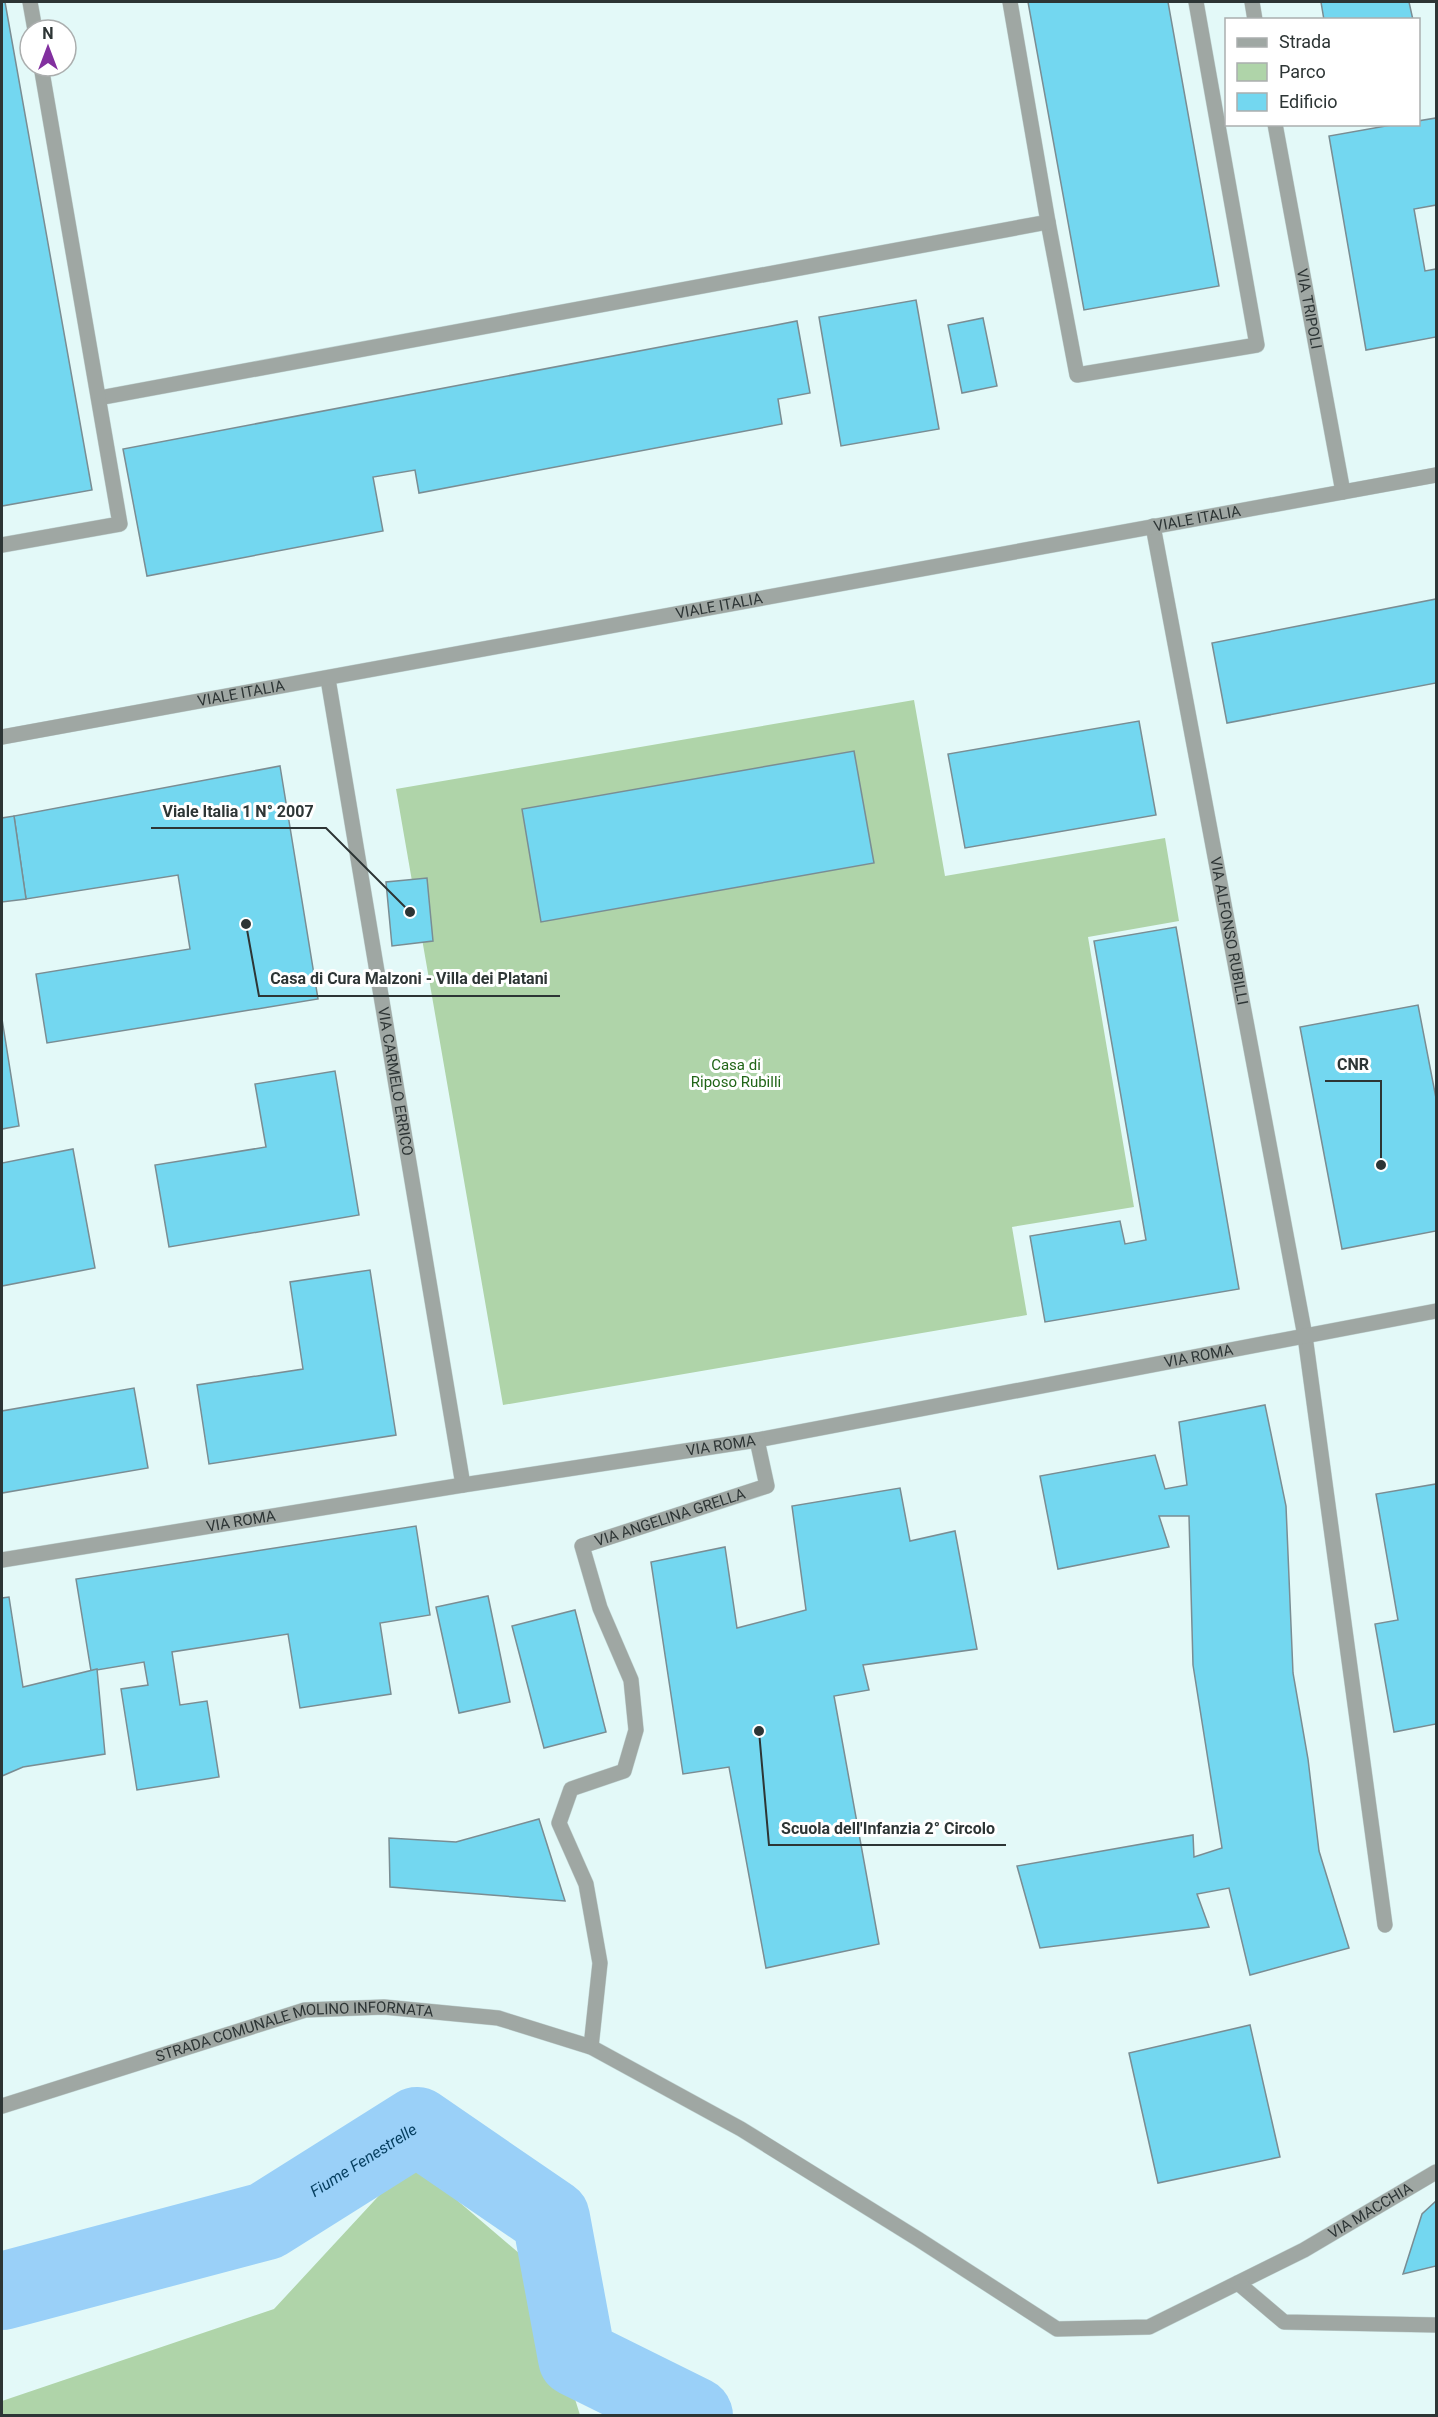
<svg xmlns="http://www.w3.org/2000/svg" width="1438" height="2417" viewBox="0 0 1438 2417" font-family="Roboto,sans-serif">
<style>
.green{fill:#afd4a9}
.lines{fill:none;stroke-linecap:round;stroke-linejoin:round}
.river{stroke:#9ad0f8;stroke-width:78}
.building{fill:#73d7f0;stroke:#7a8d93;stroke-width:1.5}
.minor-casing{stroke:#c2d6d5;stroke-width:16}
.minor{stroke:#9fa7a3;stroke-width:15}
.labels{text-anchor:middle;stroke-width:6;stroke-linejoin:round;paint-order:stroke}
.street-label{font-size:15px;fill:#2d3535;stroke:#fff}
.park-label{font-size:15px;fill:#216517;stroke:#fff}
.water-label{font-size:16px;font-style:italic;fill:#043d5e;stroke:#fff}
.leader{fill:none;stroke:#2d3535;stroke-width:2}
.callout-dot{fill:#2d3535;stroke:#fff;stroke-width:2}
.callout-label{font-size:16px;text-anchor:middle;font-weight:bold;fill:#2d3535;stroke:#fff;stroke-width:6;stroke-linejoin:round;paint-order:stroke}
</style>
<rect width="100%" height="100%" fill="#e3f9f8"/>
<g class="green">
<polygon points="914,700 945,876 1165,838 1179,921 1088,937 1134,1207 1012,1227 1027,1315 503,1405 396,789"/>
<polygon points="411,2161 533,2265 580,2415 2,2415 2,2401 274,2309"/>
</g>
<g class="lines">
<path class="river" id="s1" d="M 2,2291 L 266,2221 L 417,2126 L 551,2218 L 577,2358 L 694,2416"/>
</g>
<g class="building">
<polygon points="2,2 5,2 92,490 2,506"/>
<polygon points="1028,2 1168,2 1219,286 1084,310"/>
<polygon points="1321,2 1409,2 1413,20 1324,20"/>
<polygon points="1436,118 1436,205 1414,209 1425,271 1436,269 1436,337 1366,350 1329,136 1397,124 1418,124 1418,121"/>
<polygon points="916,300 939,429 841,446 819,317"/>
<polygon points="983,318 997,386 962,393 948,325"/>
<polygon points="797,321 810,393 778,399 782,424 419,493 415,470 373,477 383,531 147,576 123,449"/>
<polygon points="1436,599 1436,683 1227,723 1212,643"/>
<polygon points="1139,721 1156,815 965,848 948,754"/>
<polygon points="854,751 874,863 541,922 522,809"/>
<polygon points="280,766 318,999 47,1043 36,974 190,949 178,875 26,899 14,816"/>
<polygon points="14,816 26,899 2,902 2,818"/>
<polygon points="427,878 433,941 392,946 386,882"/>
<polygon points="1176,927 1239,1289 1045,1322 1030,1236 1120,1221 1125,1244 1146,1240 1094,941"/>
<polygon points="1418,1005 1436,1098 1436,1231 1342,1249 1300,1027"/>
<polygon points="2,1019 19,1126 2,1129"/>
<polygon points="335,1071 359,1215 169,1247 155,1165 266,1147 255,1084"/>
<polygon points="73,1149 95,1268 2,1286 2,1163"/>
<polygon points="370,1270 396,1435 209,1464 197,1385 303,1369 290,1282"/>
<polygon points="134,1388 148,1468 2,1493 2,1411"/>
<polygon points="1265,1405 1286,1506 1293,1673 1308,1759 1319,1851 1349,1948 1250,1975 1229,1888 1197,1894 1209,1927 1040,1948 1017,1866 1193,1835 1194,1857 1222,1848 1193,1665 1189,1516 1159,1516 1169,1547 1058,1569 1040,1476 1155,1455 1165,1489 1187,1485 1179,1422"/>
<polygon points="1436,1484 1436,1724 1394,1732 1375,1624 1398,1620 1376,1494"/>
<polygon points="900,1488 910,1541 955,1531 977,1649 863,1665 869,1690 834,1696 879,1944 766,1968 729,1767 683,1774 651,1562 725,1547 737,1628 806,1610 792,1506"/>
<polygon points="416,1526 430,1615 380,1623 391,1694 300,1708 288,1634 172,1652 180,1705 207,1701 219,1777 137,1790 121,1689 148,1685 144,1662 91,1671 76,1579"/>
<polygon points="488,1596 510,1702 459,1713 436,1607"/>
<polygon points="9,1597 23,1687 97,1669 105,1754 23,1767 2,1776 2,1598"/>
<polygon points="575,1610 606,1732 544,1748 512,1626"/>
<polygon points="539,1819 565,1901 390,1887 389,1838 456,1842"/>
<polygon points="1250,2025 1280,2157 1158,2183 1129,2053"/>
<polygon points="1436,2201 1436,2266 1403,2274 1422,2214"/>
</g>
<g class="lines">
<g class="minor-casing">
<g id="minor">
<polyline points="30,2 35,30"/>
<polyline points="1252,2 1255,20"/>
<path id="s2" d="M 1275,124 L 1343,492"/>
<polyline points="1048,222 1077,375 1257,345 1196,2"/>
<polyline points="99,398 1048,222 1010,2"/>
<path id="s3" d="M 1153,526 L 1305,1336 L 1385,1925"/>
<polyline points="2,545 120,524 41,66"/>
<path id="s4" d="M 328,679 L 463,1485"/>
<path id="s5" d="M 2,737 L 1436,475"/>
<path id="s6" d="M 2,1560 L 463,1485 L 757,1440 L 1436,1311"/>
<path id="s7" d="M 591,2047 L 600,1963 L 586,1884 L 559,1823 L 571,1789 L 624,1771 L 636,1730 L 631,1680 L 600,1608 L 582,1546 L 767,1486 L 757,1440"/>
<path id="s8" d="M 2,2106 L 305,2010 L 384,2007 L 498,2018 L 591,2047 L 741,2129 L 918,2239 L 1057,2329 L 1149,2327 L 1304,2250 L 1436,2172"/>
<polyline points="1238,2283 1284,2322 1436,2325"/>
</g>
</g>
<use href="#minor" class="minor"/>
</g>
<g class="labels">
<g class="street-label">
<text dy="5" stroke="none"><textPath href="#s2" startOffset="188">VIA TRIPOLI</textPath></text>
<text dy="5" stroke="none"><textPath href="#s5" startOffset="1215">VIALE ITALIA</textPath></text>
<text dy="5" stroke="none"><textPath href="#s5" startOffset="729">VIALE ITALIA</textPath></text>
<text dy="5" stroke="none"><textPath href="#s5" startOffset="243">VIALE ITALIA</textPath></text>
<text dy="5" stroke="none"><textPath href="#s3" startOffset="412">VIA ALFONSO RUBILLI</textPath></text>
<text dy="5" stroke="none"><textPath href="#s4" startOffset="408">VIA CARMELO ERRICO</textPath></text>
<text dy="5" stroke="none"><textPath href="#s6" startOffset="1214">VIA ROMA</textPath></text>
<text dy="5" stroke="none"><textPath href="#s6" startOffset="728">VIA ROMA</textPath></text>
<text dy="5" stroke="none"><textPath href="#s7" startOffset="652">VIA ANGELINA GRELLA</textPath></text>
<text dy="5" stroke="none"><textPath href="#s6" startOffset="242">VIA ROMA</textPath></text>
<text dy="5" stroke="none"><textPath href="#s8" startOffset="304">STRADA COMUNALE MOLINO INFORNATA</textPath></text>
<text dy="5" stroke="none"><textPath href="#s8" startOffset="1496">VIA MACCHIA</textPath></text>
</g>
<g class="park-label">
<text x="736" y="1070">Casa di<tspan x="736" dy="17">Riposo Rubilli</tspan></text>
</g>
<g class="water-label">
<text dy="6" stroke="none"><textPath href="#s1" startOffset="388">Fiume Fenestrelle</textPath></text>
</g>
</g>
<path class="leader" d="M410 912L326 828H151M246 924L259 996H560M1381 1165L1381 1081H1325M759 1731L769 1845H1006"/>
<g class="callout-dot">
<circle cx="410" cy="912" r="6"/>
<circle cx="246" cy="924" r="6"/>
<circle cx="1381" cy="1165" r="6"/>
<circle cx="759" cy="1731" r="6"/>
</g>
<g class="callout-label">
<text x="238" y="817">Viale Italia 1 N° 2007</text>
<text x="409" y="984">Casa di Cura Malzoni - Villa dei Platani</text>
<text x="1353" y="1070">CNR</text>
<text x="888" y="1834">Scuola dell'Infanzia 2° Circolo</text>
</g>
<rect width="1438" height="2417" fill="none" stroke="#2d3535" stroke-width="6"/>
<rect x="1225" y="18" width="195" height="108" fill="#ffffff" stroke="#abaeae" stroke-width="1.5"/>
<rect x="1237" y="38" width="30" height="9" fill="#9fa7a3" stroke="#abaeae" stroke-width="1.5"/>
<text x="1279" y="48" font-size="18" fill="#2d3535">Strada</text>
<rect x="1237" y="63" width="30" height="18" fill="#afd4a9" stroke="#abaeae" stroke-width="1.5"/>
<text x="1279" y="78" font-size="18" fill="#2d3535">Parco</text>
<rect x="1237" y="93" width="30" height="18" fill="#73d7f0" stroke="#abaeae" stroke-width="1.5"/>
<text x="1279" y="108" font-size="18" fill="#2d3535">Edificio</text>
<g transform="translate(48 48)"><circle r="28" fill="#ffffff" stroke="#abaeae" stroke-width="1.5"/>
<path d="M0-4.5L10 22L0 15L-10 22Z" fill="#82309f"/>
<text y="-9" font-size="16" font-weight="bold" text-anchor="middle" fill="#2d3535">N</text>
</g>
</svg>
